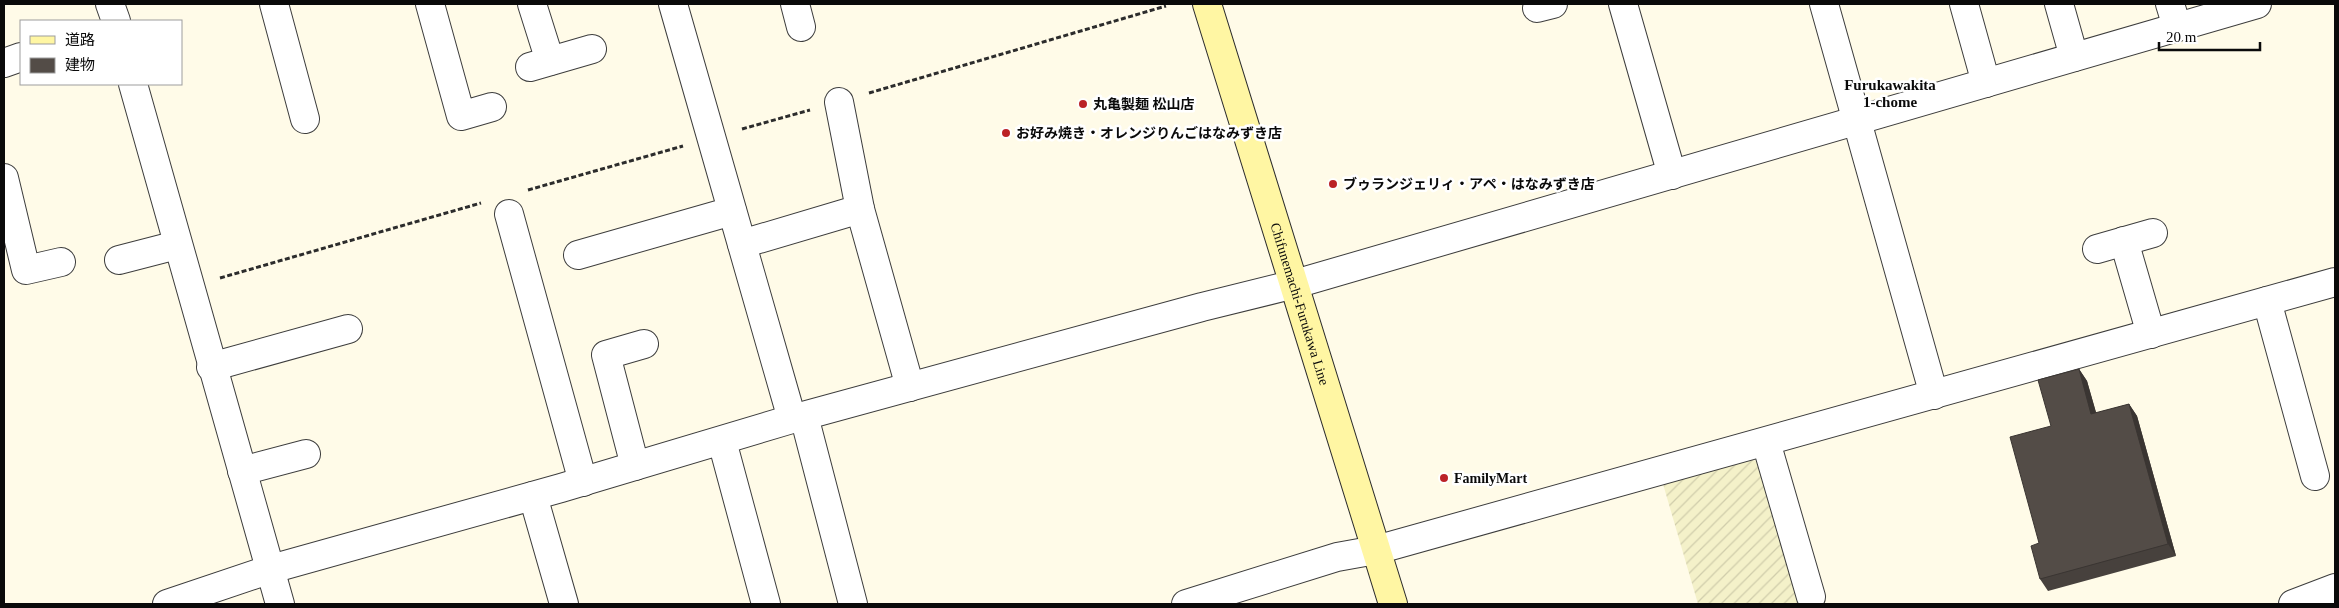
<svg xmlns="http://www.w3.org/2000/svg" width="2339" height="608" viewBox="0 0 2339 608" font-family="'Times New Roman','Noto Sans JP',serif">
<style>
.farmland{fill:url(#farmland-furrows)}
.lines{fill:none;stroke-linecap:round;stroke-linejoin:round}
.street-casing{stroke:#3d3d3d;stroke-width:30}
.secondary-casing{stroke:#2c2c2c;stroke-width:30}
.path{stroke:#2c2c2c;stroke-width:3;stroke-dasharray:5 2.5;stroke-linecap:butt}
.street{stroke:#fff;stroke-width:28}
.secondary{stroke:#fff6a3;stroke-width:28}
.wall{fill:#47413d}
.shaded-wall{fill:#3a3532}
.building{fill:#534c47;stroke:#3a3532}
.poi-dot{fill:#bb2227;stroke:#fff;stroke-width:2}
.labels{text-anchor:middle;stroke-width:5;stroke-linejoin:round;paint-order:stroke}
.poi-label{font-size:14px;font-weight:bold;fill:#0a0a0a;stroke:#fff;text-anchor:start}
.street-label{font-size:14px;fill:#0a0a0a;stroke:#fff}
.neighbourhood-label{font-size:15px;font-weight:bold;fill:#0a0a0a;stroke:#fff}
</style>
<defs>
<pattern id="farmland-furrows" width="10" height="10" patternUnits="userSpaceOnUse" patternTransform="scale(1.25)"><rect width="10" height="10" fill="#f4f1c9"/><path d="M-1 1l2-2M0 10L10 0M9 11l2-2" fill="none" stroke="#d0cdab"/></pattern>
</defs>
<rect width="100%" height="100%" fill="#fffbe8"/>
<polygon class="farmland" points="1751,460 1759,461 1800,602 1794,604 1698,604 1663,484"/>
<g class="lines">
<g class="street-casing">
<g id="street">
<polyline points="110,4 116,21"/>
<polyline points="274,4 305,119"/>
<polyline points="430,4 461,116 492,107"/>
<polyline points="532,4 550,61"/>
<polyline points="673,4 792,419"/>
<polyline points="795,4 801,27"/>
<polyline points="1623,4 1672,175"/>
<polyline points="1824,4 1934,395"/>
<polyline points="1964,4 1986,83"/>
<polyline points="2059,4 2074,57"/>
<polyline points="2170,4 2177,27"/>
<polyline points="1537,8 1553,4"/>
<polyline points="4,63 21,57"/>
<polyline points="530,67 592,49"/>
<polyline points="133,84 280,604"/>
<polyline points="839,102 860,209 910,387"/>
<polyline points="4,178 26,270 61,262"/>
<polyline points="509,214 583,482"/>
<polyline points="2124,241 2151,334"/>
<polyline points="742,244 860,209"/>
<polyline points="2097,249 2153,233"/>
<polyline points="578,255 732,211"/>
<polyline points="119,260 177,245"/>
<polyline points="2267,301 2315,476"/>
<polyline points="211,367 348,329"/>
<polyline points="804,416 853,604"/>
<polyline points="722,441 766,604"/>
<polyline points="1766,442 1811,597"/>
<polyline points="635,466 606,355 644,344"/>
<polyline points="242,471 306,454"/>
<polyline points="533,496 564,604"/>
<polyline points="167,604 271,569 561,488 792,419 1202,307 1295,284 2257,4"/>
<polyline points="1186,604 1337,557 1376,550 2335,282"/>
<polyline points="2293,604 2335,588"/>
</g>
</g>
<g class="secondary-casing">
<g id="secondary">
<path id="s1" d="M 1207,4 L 1393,604"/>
</g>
</g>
<g class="path">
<polyline points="869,93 1166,6"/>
<polyline points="742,129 810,110"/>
<polyline points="528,190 683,146"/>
<polyline points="220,278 481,203"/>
</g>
<use href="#street" class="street"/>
<use href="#secondary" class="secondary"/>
</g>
<polygon class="wall" points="2079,369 2087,381 2096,413 2129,404 2137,416 2176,556 2048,591 2040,579 2039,543 2051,426"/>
<g class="shaded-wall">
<polygon points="2079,369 2087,381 2100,426 2091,414"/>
<polygon points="2129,404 2137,416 2176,556 2168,544"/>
</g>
<polygon class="building" points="2079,369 2091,414 2129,404 2168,544 2040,579 2031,546 2039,543 2010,437 2051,426 2038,380"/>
<g class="poi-dot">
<circle cx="1083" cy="104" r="5"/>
<circle cx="1006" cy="133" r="5"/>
<circle cx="1333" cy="184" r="5"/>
<circle cx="1444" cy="478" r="5"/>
</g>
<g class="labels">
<g class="poi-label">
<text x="1093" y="109">丸亀製麺 松山店</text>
<text x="1016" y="138">お好み焼き・オレンジりんごはなみずき店</text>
<text x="1343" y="189">ブゥランジェリィ・アペ・はなみずき店</text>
<text x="1454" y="483">FamilyMart</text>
</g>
<g class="street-label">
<text dy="5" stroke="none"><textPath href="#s1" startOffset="314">Chifunemachi-Furukawa Line</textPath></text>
</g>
<g class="neighbourhood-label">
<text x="1890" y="90">Furukawakita<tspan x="1890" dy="17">1-chome</tspan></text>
</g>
</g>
<rect width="2339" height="608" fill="none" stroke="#0a0a0a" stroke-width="10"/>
<rect x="20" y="20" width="162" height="65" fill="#ffffff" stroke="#9d9d9d"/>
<rect x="30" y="36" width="25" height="8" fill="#fff6a3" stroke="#9d9d9d"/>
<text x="65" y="45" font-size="15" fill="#0a0a0a">道路</text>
<rect x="30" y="58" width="25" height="15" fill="#534c47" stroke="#9d9d9d"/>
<text x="65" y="70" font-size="15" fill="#0a0a0a">建物</text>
<path d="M2159 42v8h101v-8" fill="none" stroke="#0a0a0a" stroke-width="2.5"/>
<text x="2166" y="42" font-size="15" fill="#0a0a0a" stroke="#ffffff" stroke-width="4" paint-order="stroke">20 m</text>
</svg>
